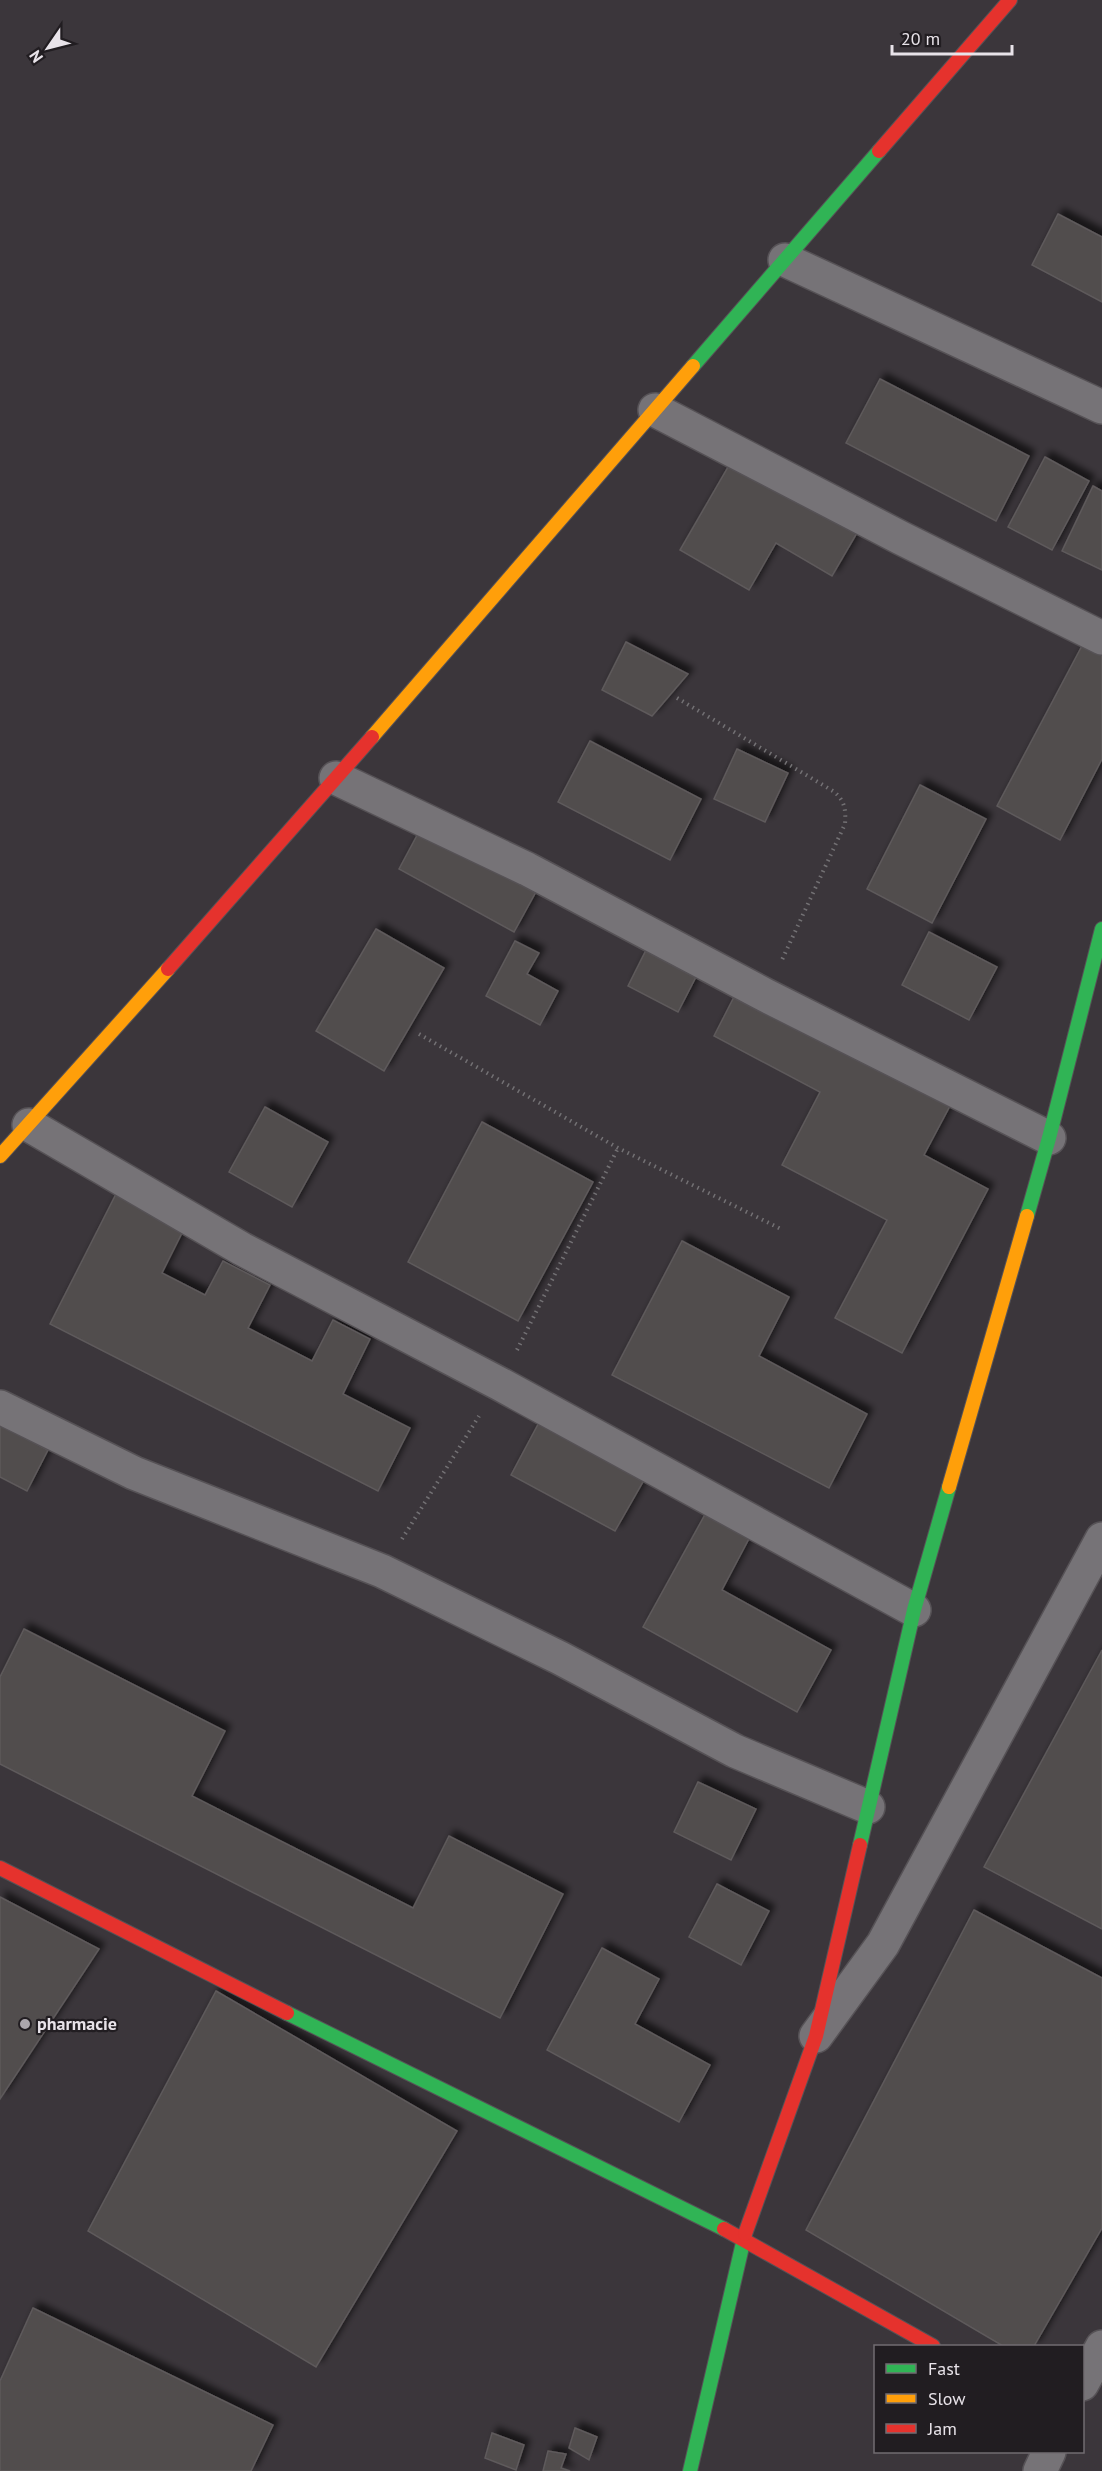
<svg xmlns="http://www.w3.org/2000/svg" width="1102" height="2471" viewBox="0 0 1102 2471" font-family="'PT Sans',sans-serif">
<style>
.building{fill:#514d4e;stroke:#5e5a5b;stroke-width:1.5;filter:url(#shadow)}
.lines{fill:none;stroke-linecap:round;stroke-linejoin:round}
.street-casing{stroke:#565256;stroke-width:36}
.fast-casing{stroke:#565256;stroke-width:16}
.slow-casing{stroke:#565256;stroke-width:16}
.jam-casing{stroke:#565256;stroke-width:16}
.path{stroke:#737174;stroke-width:4;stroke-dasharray:1.5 4.5;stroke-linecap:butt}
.street{stroke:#767377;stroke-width:33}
.fast{stroke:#30b455;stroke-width:14}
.slow{stroke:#ff9f0a;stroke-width:14}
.jam{stroke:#e5322d;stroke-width:14}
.poi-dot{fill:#aba6ac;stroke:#211d21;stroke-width:2}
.labels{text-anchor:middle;stroke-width:4.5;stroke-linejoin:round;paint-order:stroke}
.poi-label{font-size:18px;font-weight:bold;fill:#e8e3e9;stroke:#211d21;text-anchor:start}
</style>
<defs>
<filter id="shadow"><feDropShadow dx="5.5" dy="-5.5" stdDeviation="3" flood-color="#0009"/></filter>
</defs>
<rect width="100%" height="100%" fill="#3b363b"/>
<g class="building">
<polygon points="1058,214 1102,237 1102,302 1032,265"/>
<polygon points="880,379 1029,456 996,521 846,443"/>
<polygon points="1045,457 1089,481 1052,550 1008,527"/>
<polygon points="732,460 857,533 832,576 776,543 749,590 680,550"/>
<polygon points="1093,486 1102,491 1102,570 1062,551"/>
<polygon points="626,642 688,674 652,716 602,690"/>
<polygon points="1084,642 1102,651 1102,759 1060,840 997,806"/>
<polygon points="590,741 701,799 670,860 558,802"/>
<polygon points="737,749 788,773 765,822 714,799"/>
<polygon points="920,785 986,819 932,923 867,889"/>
<polygon points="422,826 537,890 514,932 399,869"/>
<polygon points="376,929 444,968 384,1071 316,1031"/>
<polygon points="929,932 997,967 969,1020 902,985"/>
<polygon points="515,941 539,953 527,974 558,991 540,1025 486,996"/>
<polygon points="648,946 698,973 678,1012 628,986"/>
<polygon points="737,991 951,1104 924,1155 988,1189 902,1353 835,1318 887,1220 782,1165 820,1092 714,1036"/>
<polygon points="265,1107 328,1142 292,1207 229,1172"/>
<polygon points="482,1122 593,1182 518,1321 408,1262"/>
<polygon points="119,1188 187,1223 162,1273 205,1295 223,1261 270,1285 248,1328 312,1361 333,1320 370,1339 343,1394 410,1428 378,1491 50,1324"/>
<polygon points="682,1241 789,1297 759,1356 867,1414 829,1488 612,1375"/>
<polygon points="543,1415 652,1466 615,1531 511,1475"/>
<polygon points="0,1424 48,1450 27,1491 0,1477"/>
<polygon points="708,1509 752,1533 722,1590 831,1650 797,1712 643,1627"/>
<polygon points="24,1629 225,1731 192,1796 413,1908 449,1836 563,1894 500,2018 0,1764 0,1677"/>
<polygon points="1102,1650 1102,1929 984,1867"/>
<polygon points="698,1782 756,1809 731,1860 674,1832"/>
<polygon points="717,1884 769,1911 741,1965 689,1937"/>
<polygon points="0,1897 99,1949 0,2099"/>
<polygon points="974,1910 1102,1978 1102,2228 1034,2346 1003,2346 806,2230"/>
<polygon points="602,1948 659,1979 635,2024 710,2065 679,2122 547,2050"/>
<polygon points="216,1991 457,2131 316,2367 88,2231"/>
<polygon points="33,2308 273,2425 251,2471 0,2471 0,2381"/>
<polygon points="575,2428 597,2437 589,2460 569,2448"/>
<polygon points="492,2433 524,2445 516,2470 485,2458"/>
<polygon points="548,2451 566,2454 561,2468 570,2471 543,2471"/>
</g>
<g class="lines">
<g class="street-casing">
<g id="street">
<polyline points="785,260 1102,407"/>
<polyline points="655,410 901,538 1102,638"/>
<polyline points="336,778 527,869 765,995 1049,1138"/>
<polyline points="29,1125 242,1249 500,1384 914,1610"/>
<polyline points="0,1407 134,1473 382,1571 560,1658 735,1751 868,1807"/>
<polyline points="816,2036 883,1944 1102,1539"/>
<polyline points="1082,2384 1102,2347"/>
<polyline points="1040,2471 1049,2452"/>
</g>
</g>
<g class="fast-casing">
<g id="fast">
<polyline points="693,366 879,151"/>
<polyline points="1027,1216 1049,1138 1102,929"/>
<polyline points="860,1845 914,1610 949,1487"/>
<polyline points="287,2013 724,2229"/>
<polyline points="690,2471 745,2234"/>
</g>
</g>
<g class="slow-casing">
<g id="slow">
<polyline points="372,737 693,366"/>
<polyline points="0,1156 168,969"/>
<polyline points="949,1487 1027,1216"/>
</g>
</g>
<g class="jam-casing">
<g id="jam">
<polyline points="879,151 1010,0"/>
<polyline points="168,969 372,737"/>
<polyline points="0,1868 287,2013"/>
<polyline points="724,2229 933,2346"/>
<polyline points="745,2234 816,2036 860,1845"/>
</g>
</g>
<g class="path">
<path d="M 677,698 L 833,791 C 845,800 846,810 845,824 L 781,962"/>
<polyline points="419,1034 618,1148 781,1229"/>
<polyline points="517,1350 618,1148"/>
<polyline points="402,1539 479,1416"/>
</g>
<use href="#street" class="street"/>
<use href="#fast" class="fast"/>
<use href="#slow" class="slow"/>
<use href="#jam" class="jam"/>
</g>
<circle class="poi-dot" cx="25" cy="2024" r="6"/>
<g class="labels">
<g class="poi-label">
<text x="37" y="2030">pharmacie</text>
</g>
</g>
<rect x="874" y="2345" width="210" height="108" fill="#211d21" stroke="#716c71" stroke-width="1.5"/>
<rect x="886" y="2364" width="30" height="9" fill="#30b455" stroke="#716c71" stroke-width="1.5"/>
<text x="928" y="2375" font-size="18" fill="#e8e3e9">Fast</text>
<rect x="886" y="2394" width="30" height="9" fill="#ff9f0a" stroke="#716c71" stroke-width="1.5"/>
<text x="928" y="2405" font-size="18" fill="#e8e3e9">Slow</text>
<rect x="886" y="2424" width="30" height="9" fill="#e5322d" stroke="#716c71" stroke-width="1.5"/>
<text x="928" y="2435" font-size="18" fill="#e8e3e9">Jam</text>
<g transform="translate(48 48) rotate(235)" stroke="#211d21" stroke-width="4.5" paint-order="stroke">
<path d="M0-4.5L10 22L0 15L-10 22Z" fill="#e8e3e9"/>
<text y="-9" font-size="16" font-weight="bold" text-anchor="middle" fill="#e8e3e9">N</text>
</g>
<path d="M892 45v9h120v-9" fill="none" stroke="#e8e3e9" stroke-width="3"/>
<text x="901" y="45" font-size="18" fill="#e8e3e9" stroke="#211d21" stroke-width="4.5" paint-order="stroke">20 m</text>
</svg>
